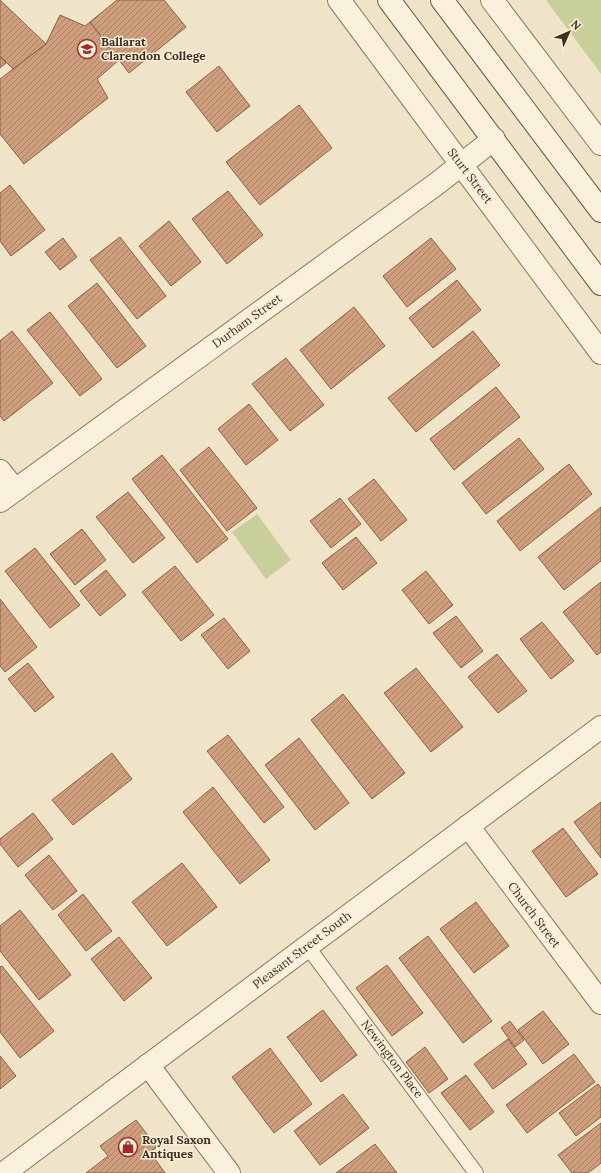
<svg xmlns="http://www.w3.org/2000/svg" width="601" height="1173" viewBox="0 0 601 1173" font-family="Lora,serif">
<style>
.pitch{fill:#c9cf9b}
.building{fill:url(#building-hatch);stroke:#8d5f41}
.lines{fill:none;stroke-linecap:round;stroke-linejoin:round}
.service-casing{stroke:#8d765c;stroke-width:16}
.minor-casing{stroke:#8d765c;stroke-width:24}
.tertiary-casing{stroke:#8d765c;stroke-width:24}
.secondary-casing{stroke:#6f573f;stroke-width:24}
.service{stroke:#faf1dc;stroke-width:14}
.minor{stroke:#faf1dc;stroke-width:22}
.tertiary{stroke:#faf1dc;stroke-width:22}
.secondary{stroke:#faf1dc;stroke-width:22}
.labels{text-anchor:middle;stroke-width:3;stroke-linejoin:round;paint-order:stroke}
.poi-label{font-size:12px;font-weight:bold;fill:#3d2e20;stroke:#f7eed8;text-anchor:start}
.street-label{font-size:12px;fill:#3d2e20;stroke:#f7eed8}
</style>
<defs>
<pattern id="building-hatch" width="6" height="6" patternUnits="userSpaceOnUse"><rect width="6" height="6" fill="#cf9f7d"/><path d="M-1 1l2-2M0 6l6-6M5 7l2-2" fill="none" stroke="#a98266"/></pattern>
</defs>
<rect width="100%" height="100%" fill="#f0e4c8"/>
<g class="pitch">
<polygon points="546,0 601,0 601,74"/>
<polygon points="257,514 291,560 266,579 232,532"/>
</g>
<g class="building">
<polygon points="0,0 46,44 13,69 0,56"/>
<polygon points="117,0 164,0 186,27 129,73 90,22"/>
<polygon points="60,15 85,26 90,22 119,60 97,79 108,98 24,164 0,134 0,79 46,44"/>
<polygon points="0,56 6,63 0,68"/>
<polygon points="219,66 250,106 217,132 186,92"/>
<polygon points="299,105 332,148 260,205 226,162"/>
<polygon points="10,185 45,230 11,256 0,241 0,193"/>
<polygon points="228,191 263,235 227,264 192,219"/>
<polygon points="169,221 201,262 171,286 139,246"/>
<polygon points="120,237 166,296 137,319 90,260"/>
<polygon points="63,238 77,257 60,270 45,252"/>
<polygon points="431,238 456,269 407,307 383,276"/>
<polygon points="457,280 481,310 433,348 409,318"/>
<polygon points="97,283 146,346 117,368 68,306"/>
<polygon points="354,307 385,346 331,389 300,350"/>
<polygon points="50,312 102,379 80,396 27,330"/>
<polygon points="12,331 53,383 4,421 0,416 0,341"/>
<polygon points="473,331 500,365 416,432 388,398"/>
<polygon points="286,358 324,405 290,431 252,384"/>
<polygon points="496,387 520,417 454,470 430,439"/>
<polygon points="249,404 278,440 246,465 218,429"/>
<polygon points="519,438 544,469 486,514 462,483"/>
<polygon points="209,447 257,508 227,531 180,470"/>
<polygon points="162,455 228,539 197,563 132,479"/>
<polygon points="569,464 592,494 520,551 497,521"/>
<polygon points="374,479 407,520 381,541 348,499"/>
<polygon points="128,492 165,538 133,563 96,517"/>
<polygon points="340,498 361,524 331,548 310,521"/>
<polygon points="601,507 601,561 564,590 538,557"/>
<polygon points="82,529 106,560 75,585 50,554"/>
<polygon points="356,537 377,563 343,590 322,563"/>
<polygon points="35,548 80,605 50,628 5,571"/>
<polygon points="175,566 214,615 181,641 142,592"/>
<polygon points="106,570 126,595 100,616 80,591"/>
<polygon points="426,571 453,605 429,624 402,590"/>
<polygon points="601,582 601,652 597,655 563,612"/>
<polygon points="0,599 37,647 5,672 0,666"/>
<polygon points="456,616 483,651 461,668 433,633"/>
<polygon points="224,618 250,651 228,669 201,635"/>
<polygon points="542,622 574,661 551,679 520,639"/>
<polygon points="497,654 527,691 498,713 468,677"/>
<polygon points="28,663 54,697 35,712 8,679"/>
<polygon points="416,668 463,727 431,752 384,693"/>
<polygon points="343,694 405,773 372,799 311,720"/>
<polygon points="228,735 284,807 264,823 207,751"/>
<polygon points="299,738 349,803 315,830 265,765"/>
<polygon points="112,753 132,779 73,825 52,800"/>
<polygon points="213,787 270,860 240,884 183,812"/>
<polygon points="601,802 601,858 574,822"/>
<polygon points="33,813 53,839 18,867 0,844 0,839"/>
<polygon points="563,828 598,874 566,897 532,851"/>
<polygon points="49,855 77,891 53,910 25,875"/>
<polygon points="182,863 217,907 167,946 132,902"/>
<polygon points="83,894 112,931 86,951 58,915"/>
<polygon points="476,902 509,946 474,973 440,929"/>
<polygon points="20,910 71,975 39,1000 0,951 0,926"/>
<polygon points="428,936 492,1021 463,1043 399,958"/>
<polygon points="119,937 152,978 124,1001 91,959"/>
<polygon points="387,965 423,1013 392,1036 356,988"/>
<polygon points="2,966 54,1031 20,1058 0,1032 0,967"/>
<polygon points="323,1010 357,1055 321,1082 287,1037"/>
<polygon points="543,1011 569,1044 543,1064 518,1030"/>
<polygon points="510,1021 524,1040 515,1047 501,1028"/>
<polygon points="508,1039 527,1064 493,1089 474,1064"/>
<polygon points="425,1047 448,1079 429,1093 406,1062"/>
<polygon points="270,1048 312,1104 274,1133 232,1077"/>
<polygon points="574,1054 595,1082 527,1133 506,1105"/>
<polygon points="0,1056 16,1076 0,1089"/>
<polygon points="466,1075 494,1112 470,1130 441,1093"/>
<polygon points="598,1084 601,1088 601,1117 576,1136 559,1113"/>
<polygon points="343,1094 369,1128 320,1165 294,1131"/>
<polygon points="136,1120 157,1147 150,1152 165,1173 86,1173 108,1156 100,1146"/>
<polygon points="601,1123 601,1163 588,1173 572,1173 558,1155"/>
<polygon points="375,1144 397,1173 336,1173"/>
</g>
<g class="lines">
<g class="service-casing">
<polyline id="service" points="307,946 476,1173"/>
</g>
<g class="minor-casing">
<g id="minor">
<polyline points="339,0 601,353"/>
<polyline points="492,0 601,144"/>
<polyline points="0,471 15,490"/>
<polyline points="0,501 435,185 494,139"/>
<polyline points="468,826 601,1003"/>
</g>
</g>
<g class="tertiary-casing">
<g id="tertiary">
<polyline points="148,1065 229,1173"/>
<polyline points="4,1173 601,727"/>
</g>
</g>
<g class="secondary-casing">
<g id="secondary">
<polyline points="389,0 601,284"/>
<polyline points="442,0 601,211"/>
</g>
</g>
<use href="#service" class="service"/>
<use href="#minor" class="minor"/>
<use href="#tertiary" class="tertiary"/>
<use href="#secondary" class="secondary"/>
</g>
<defs>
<g id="school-ring" transform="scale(1)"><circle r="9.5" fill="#f7eed8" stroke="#9e2a2b" stroke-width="1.5"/><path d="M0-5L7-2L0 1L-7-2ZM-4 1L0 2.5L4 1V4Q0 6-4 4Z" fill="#9e2a2b"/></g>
<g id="shop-ring" transform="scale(1)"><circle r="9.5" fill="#f7eed8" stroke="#9e2a2b" stroke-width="1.5"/><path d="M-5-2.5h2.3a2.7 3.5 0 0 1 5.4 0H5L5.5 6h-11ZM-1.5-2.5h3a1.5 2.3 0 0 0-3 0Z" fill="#9e2a2b"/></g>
</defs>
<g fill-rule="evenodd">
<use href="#school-ring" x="87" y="49"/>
<use href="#shop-ring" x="128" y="1147"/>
</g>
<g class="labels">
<g class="poi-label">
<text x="101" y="46">Ballarat<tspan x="101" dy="14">Clarendon College</tspan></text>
<text x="142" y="1144">Royal Saxon<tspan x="142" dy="14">Antiques</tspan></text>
</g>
<g class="street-label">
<text transform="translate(470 176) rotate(53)" y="4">Sturt Street</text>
<text transform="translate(247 321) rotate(-36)" y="4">Durham Street</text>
<text transform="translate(534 915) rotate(53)" y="4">Church Street</text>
<text transform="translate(302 950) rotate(-37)" y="4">Pleasant Street South</text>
<text transform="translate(392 1059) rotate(53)" y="4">Newington Place</text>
</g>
</g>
<g transform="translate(569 32) rotate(45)" stroke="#f7eed8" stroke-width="3" paint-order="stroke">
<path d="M0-3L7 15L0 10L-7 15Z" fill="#3d2e20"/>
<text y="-6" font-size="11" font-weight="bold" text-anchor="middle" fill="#3d2e20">N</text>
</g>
</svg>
